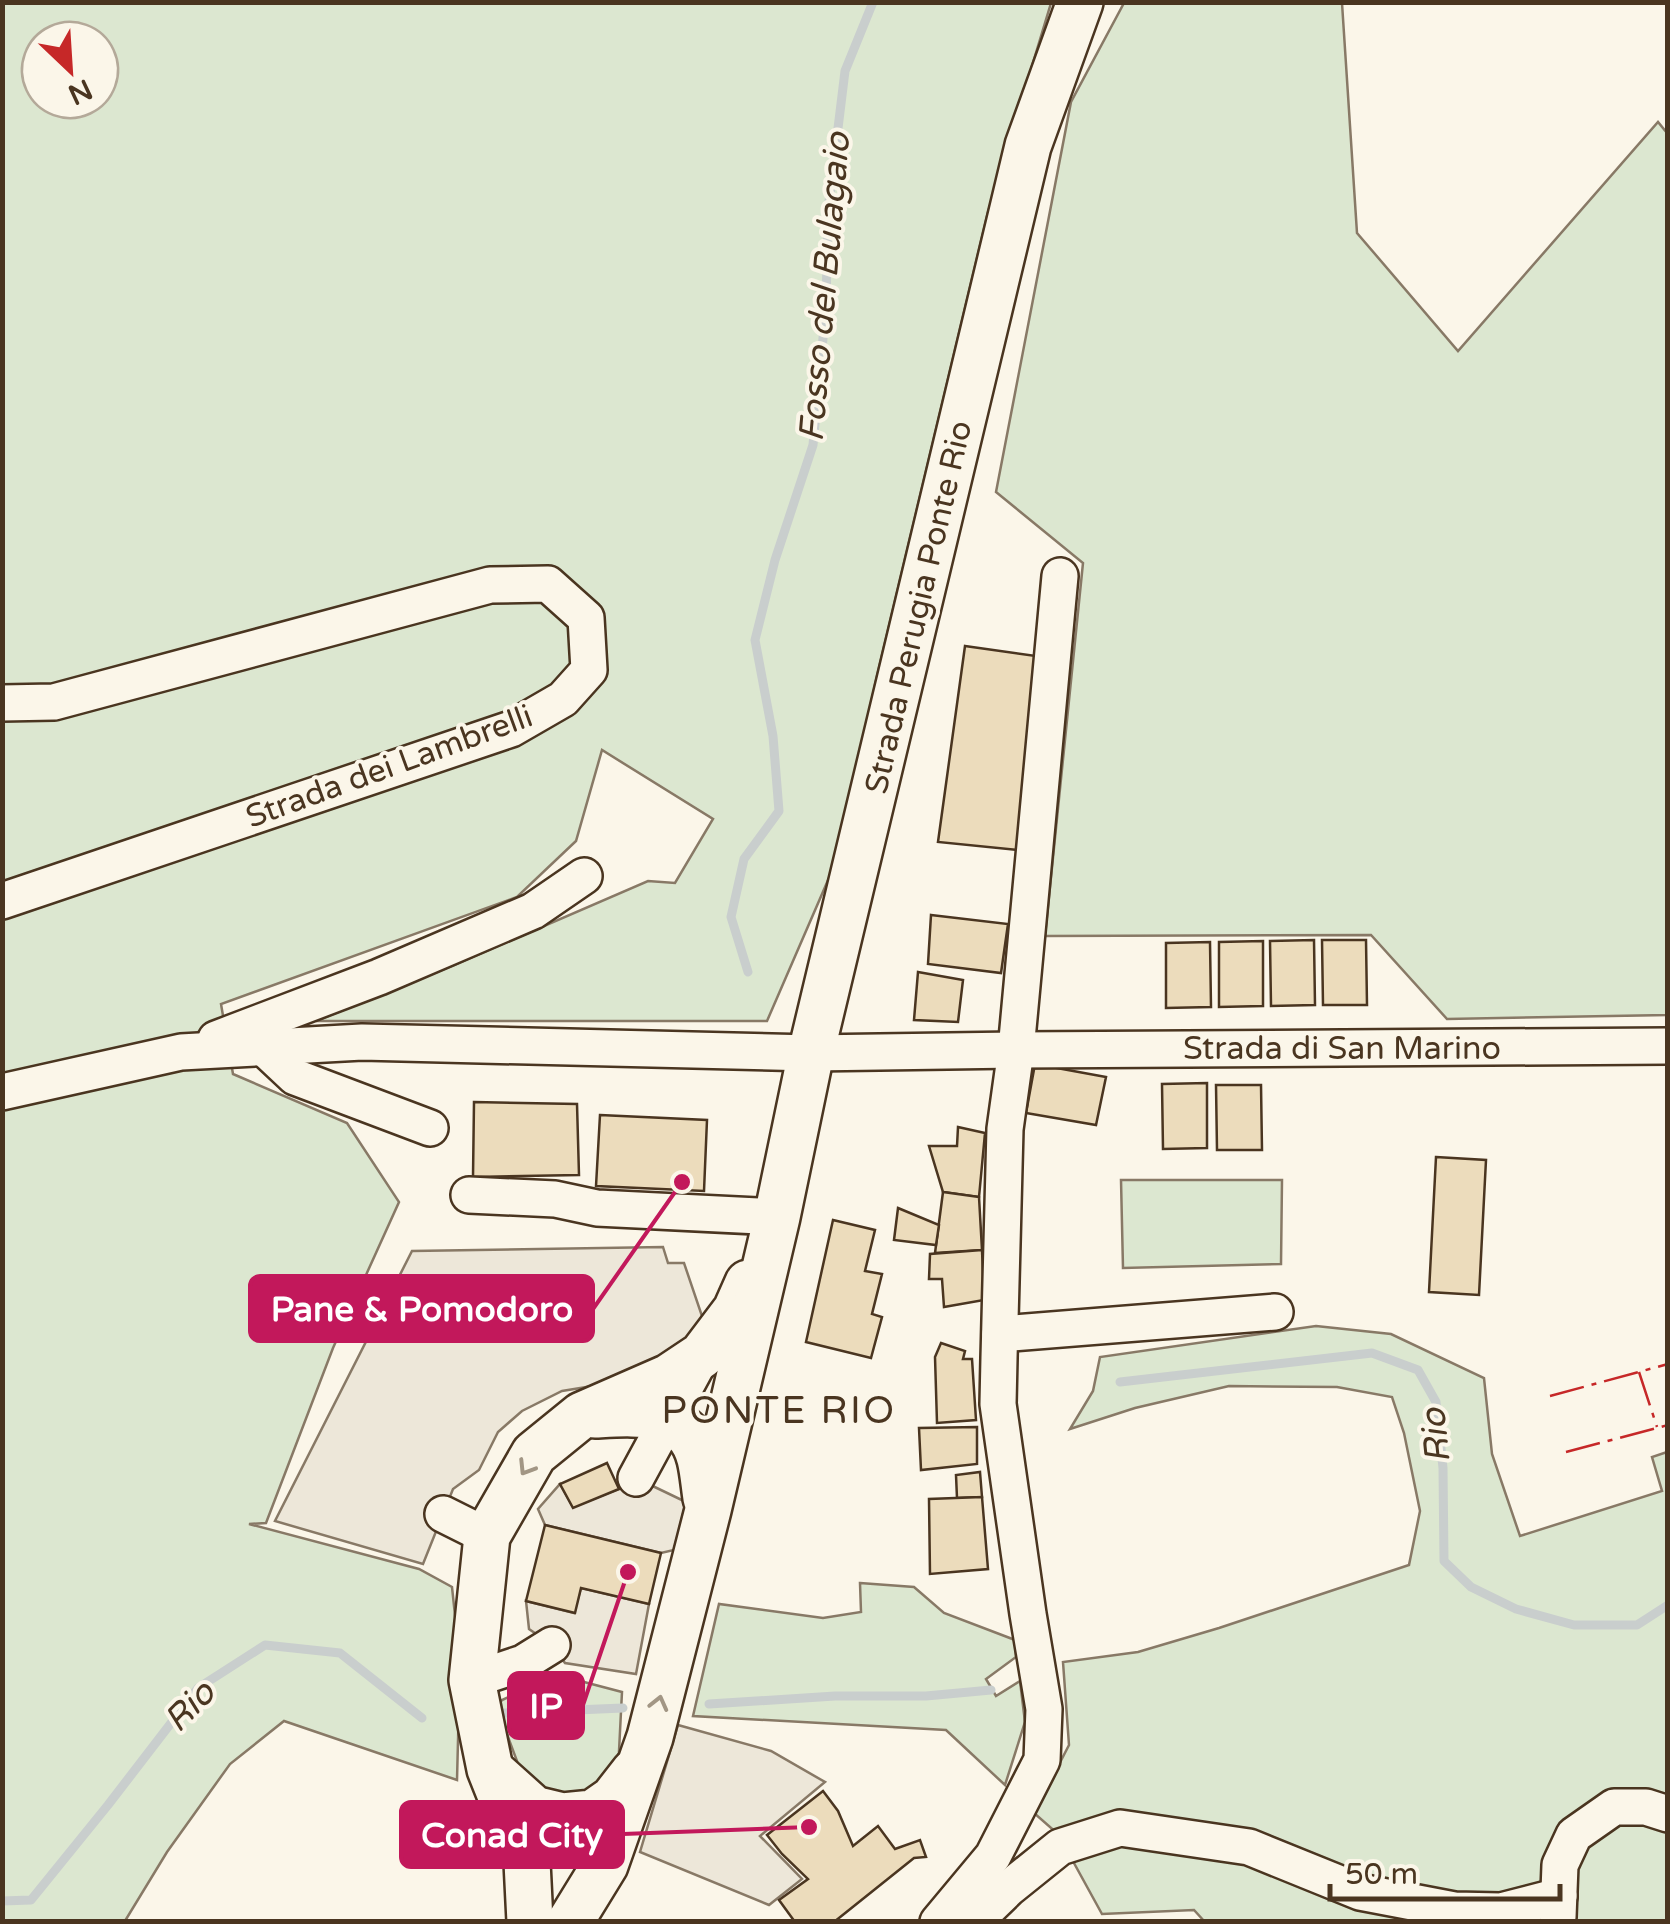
<svg xmlns="http://www.w3.org/2000/svg" width="1670" height="1924" viewBox="0 0 1670 1924" font-family="'Varela Round',sans-serif">
<style>
.green{fill:#dce7d0;stroke:#887966;stroke-width:2.5;fill-rule:evenodd}
.parking{fill:#ede7d9;stroke:#887966;stroke-width:2.5}
.lines{fill:none;stroke-linecap:round;stroke-linejoin:round}
.stream{stroke:#c9cecd;stroke-width:9}
.building{fill:#ecdcbc;stroke:#4a3520;stroke-width:2.5}
.minor-casing{stroke:#4a3520;stroke-width:40}
.major-casing{stroke:#4a3520;stroke-width:50}
.minor{stroke:#fbf6e9;stroke-width:35}
.major{stroke:#fbf6e9;stroke-width:45}
.power{stroke:#c62828;stroke-width:2.5;stroke-dasharray:35 8 5 8;stroke-linecap:butt}
.oneway{stroke:#a29684}
.labels{text-anchor:middle;stroke-width:8;stroke-linejoin:round;paint-order:stroke}
.street-label{font-size:32px;fill:#4a3520;stroke:#fbf6e9}
.water-label{font-size:35px;font-style:italic;fill:#4a3520;stroke:#fbf6e9}
.quarter-label{font-size:38px;letter-spacing:2.5px;fill:#4a3520;stroke:#fbf6e9}
.leader{fill:none;stroke:#c2185b;stroke-width:4}
.callout-dot{fill:#c2185b;stroke:#fbf6e9;stroke-width:4}
.callout{fill:#c2185b;stroke:#c2185b;stroke-width:4}
.callout-label{font-size:35px;text-anchor:middle;font-weight:bold;fill:#fff}
</style>
<rect width="100%" height="100%" fill="#fbf6e9"/>
<g class="green">
<path d="M 2,3 L 1051,3 L 988,212 L 877,676 L 835,864 L 767,1021 L 316,1021 L 454,965 L 648,881 L 675,883 L 713,819 L 602,750 L 576,841 L 517,897 L 221,1004 L 233,1074 L 347,1123 L 399,1202 L 333,1348 L 266,1523 L 249,1524 L 419,1569 L 452,1587 L 460,1662 L 457,1780 L 284,1721 L 230,1764 L 167,1852 L 125,1921 L 3,1921 ZM 40,40 L 100,40 L 100,100 L 40,100 Z"/>
<polygon points="1124,3 1342,3 1357,233 1458,351 1658,122 1667,133 1667,1015 1447,1019 1371,935 1045,936 1083,563 996,492 1071,102"/>
<polygon points="1121,1180 1282,1180 1281,1264 1123,1268"/>
<polygon points="1316,1326 1391,1334 1484,1378 1492,1454 1520,1536 1662,1491 1652,1457 1667,1452 1667,1921 1205,1922 1194,1910 1102,1914 1058,1834 1034,1813 1069,1745 1063,1662 1138,1652 1219,1628 1409,1565 1420,1511 1404,1433 1392,1397 1337,1387 1229,1386 1135,1408 1070,1429 1093,1391 1100,1357"/>
<polygon points="860,1583 914,1587 944,1613 1015,1640 1016,1657 986,1679 996,1696 1020,1681 1025,1722 1005,1785 946,1730 693,1716 719,1604 823,1618 861,1612"/>
<polygon points="584,1682 622,1692 618,1771 581,1805 524,1780 508,1737 499,1704 502,1700 529,1688"/>
</g>
<g class="parking">
<polygon points="663,1247 668,1263 684,1263 702,1316 696,1339 611,1383 562,1391 522,1411 498,1432 479,1470 453,1489 423,1564 275,1521 412,1251"/>
<polygon points="636,1478 686,1502 674,1550 661,1553 545,1525 538,1509 560,1484 573,1507 619,1489"/>
<polygon points="581,1588 649,1604 636,1674 565,1663 552,1645 529,1629 526,1601 574,1613"/>
<polygon points="678,1725 771,1751 825,1782 760,1836 802,1879 769,1905 640,1852"/>
</g>
<g class="lines">
<g class="stream">
<polyline points="748,972 731,917 744,859 779,811 773,736 755,640 775,560 813,445 826,306 828,210 845,71 873,2"/>
<polyline points="1120,1382 1372,1353 1418,1370 1436,1402 1443,1468 1444,1561 1471,1587 1516,1609 1574,1625 1637,1625 1668,1605"/>
<polyline points="709,1704 835,1696 926,1696 991,1690"/>
<polyline points="505,1713 623,1708"/>
<polyline points="2,1901 31,1900 108,1805 198,1688 265,1645 340,1653 422,1718"/>
</g>
</g>
<g class="building">
<polygon points="965,646 1036,656 1018,850 938,842"/>
<polygon points="931,915 1008,924 1001,973 928,964"/>
<polygon points="1314,940 1315,1005 1271,1006 1270,941"/>
<polygon points="1322,940 1366,940 1367,1005 1323,1005"/>
<polygon points="1263,941 1263,1006 1219,1007 1219,942"/>
<polygon points="1210,942 1211,1007 1166,1008 1166,943"/>
<polygon points="918,972 963,980 958,1022 914,1020"/>
<polygon points="1035,1064 1106,1077 1096,1125 1026,1113"/>
<polygon points="1207,1083 1207,1148 1163,1149 1162,1084"/>
<polygon points="1216,1085 1261,1085 1262,1150 1217,1150"/>
<polygon points="474,1102 577,1104 579,1175 473,1177"/>
<polygon points="600,1115 707,1120 704,1191 596,1186"/>
<polygon points="958,1127 985,1133 979,1197 943,1192 929,1146 957,1146"/>
<polygon points="1436,1157 1486,1160 1479,1295 1429,1292"/>
<polygon points="943,1192 979,1197 982,1250 935,1253"/>
<polygon points="898,1208 939,1225 936,1245 894,1240"/>
<polygon points="833,1220 875,1230 865,1271 882,1274 872,1314 882,1317 871,1358 806,1342"/>
<polygon points="982,1250 984,1300 944,1307 942,1279 929,1279 930,1254"/>
<polygon points="941,1343 965,1351 963,1359 972,1359 976,1420 937,1423 935,1357"/>
<polygon points="977,1427 977,1464 921,1470 919,1428"/>
<polygon points="607,1463 619,1489 573,1508 560,1484"/>
<polygon points="980,1472 982,1497 957,1498 956,1475"/>
<polygon points="982,1497 988,1569 930,1574 929,1499"/>
<polygon points="545,1525 661,1553 649,1604 581,1588 575,1613 526,1601"/>
<polygon points="823,1791 838,1811 853,1846 878,1826 895,1849 920,1840 926,1857 914,1858 834,1922 795,1922 779,1900 808,1879 782,1854 767,1835"/>
</g>
<g class="lines">
<g class="minor-casing">
<g id="minor">
<polyline points="2,703 54,702 490,585 548,584 586,618 589,670 563,699 511,729 2,901"/>
<polyline points="216,1039 379,977 533,911 584,876"/>
<polyline points="263,1047 295,1077 430,1128"/>
<polyline points="2,1092 181,1052 362,1042 811,1053 1016,1050 1668,1046"/>
<polyline points="469,1195 555,1199 597,1208 777,1217"/>
<polyline points="1000,1334 1275,1312"/>
<polyline points="636,1478 702,1356"/>
<polyline points="443,1514 487,1536"/>
<polyline points="472,1680 523,1663 552,1645"/>
<polyline points="1558,1917 1560,1865 1574,1835 1614,1807 1646,1807 1668,1814"/>
<polyline points="938,1922 993,1856 1042,1760 1044,1709 1028,1614 998,1404 999,1358 1005,1129 1016,1050 1060,576"/>
<polyline points="974,1922 1009,1888 1060,1847 1120,1828 1249,1847 1360,1892 1454,1910 1501,1911 1559,1896"/>
</g>
</g>
<g class="major-casing">
<g id="major">
<path d="M 595,1415 C 637,1413 687,1408 700,1459 C 703,1471 704,1485 706,1498"/>
<polyline points="495,1774 534,1809 563,1816 593,1813 613,1799 634,1772"/>
<polyline points="530,1922 527,1862 490,1769 472,1680 487,1536 534,1454 582,1415 669,1377 702,1355 736,1310 748,1283"/>
<polyline points="570,1922 605,1865 650,1737 708,1510 777,1217 811,1053 1028,146 1080,2"/>
</g>
</g>
<use href="#minor" class="minor"/>
<use href="#major" class="major"/>
<g class="power">
<polyline points="1639,1372 1657,1427"/>
<polyline points="1550,1396 1668,1364"/>
<polyline points="1566,1452 1668,1425"/>
</g>
</g>
<defs><path id="oneway-chevron" d="M-2-3.5L2.5 0L-2 3.5" fill="none" stroke-width="1.6" stroke-linecap="round" stroke-linejoin="round" transform="scale(2.5)"/></defs>
<g class="oneway">
<use href="#oneway-chevron" transform="translate(526 1468) rotate(122)"/>
<use href="#oneway-chevron" transform="translate(659 1703) rotate(-76)"/>
</g>
<g class="labels">
<g class="street-label">
<text transform="translate(918 607) rotate(-77)" y="11">Strada Perugia Ponte Rio</text>
<text transform="translate(389 766) rotate(-20)" y="11">Strada dei Lambrelli</text>
<text x="1342" y="1059">Strada di San Marino</text>
</g>
<g class="water-label">
<text transform="translate(824 287) rotate(-85)" y="12">Fosso del Bulagaio</text>
<text transform="translate(1435 1436) rotate(-96)" y="12">Rio</text>
<text transform="translate(189 1706) rotate(-46)" y="12">Rio</text>
</g>
<g class="quarter-label">
<text x="779" y="1423">PONTE RIO</text>
</g>
</g>
<path class="leader" d="M682 1182L593 1309M628 1572L583 1705M809 1827L623 1834"/>
<g class="callout-dot">
<circle cx="682" cy="1182" r="10"/>
<circle cx="628" cy="1572" r="10"/>
<circle cx="809" cy="1827" r="10"/>
</g>
<g class="callout">
<rect x="250" y="1276" width="343" height="65" rx="10"/>
<rect x="509" y="1673" width="74" height="65" rx="10"/>
<rect x="401" y="1802" width="222" height="65" rx="10"/>
</g>
<g class="callout-label">
<text x="422" y="1321">Pane &amp; Pomodoro</text>
<text x="546" y="1718">IP</text>
<text x="512" y="1847">Conad City</text>
</g>
<rect width="1670" height="1924" fill="none" stroke="#4a3520" stroke-width="10"/>
<g transform="translate(70 70) rotate(155)"><circle r="48" fill="#fbf6e9" stroke="#b4a999" stroke-width="2.5"/>
<path d="M0-8L18 38L0 25L-18 38Z" fill="#c62828"/>
<text y="-15" font-size="28" font-weight="bold" text-anchor="middle" fill="#4a3520">N</text>
</g>
<path d="M1330 1884v15h230v-15" fill="none" stroke="#4a3520" stroke-width="5"/>
<text x="1345" y="1884" font-size="30" fill="#4a3520" stroke="#fbf6e9" stroke-width="8" paint-order="stroke">50 m</text>
</svg>
